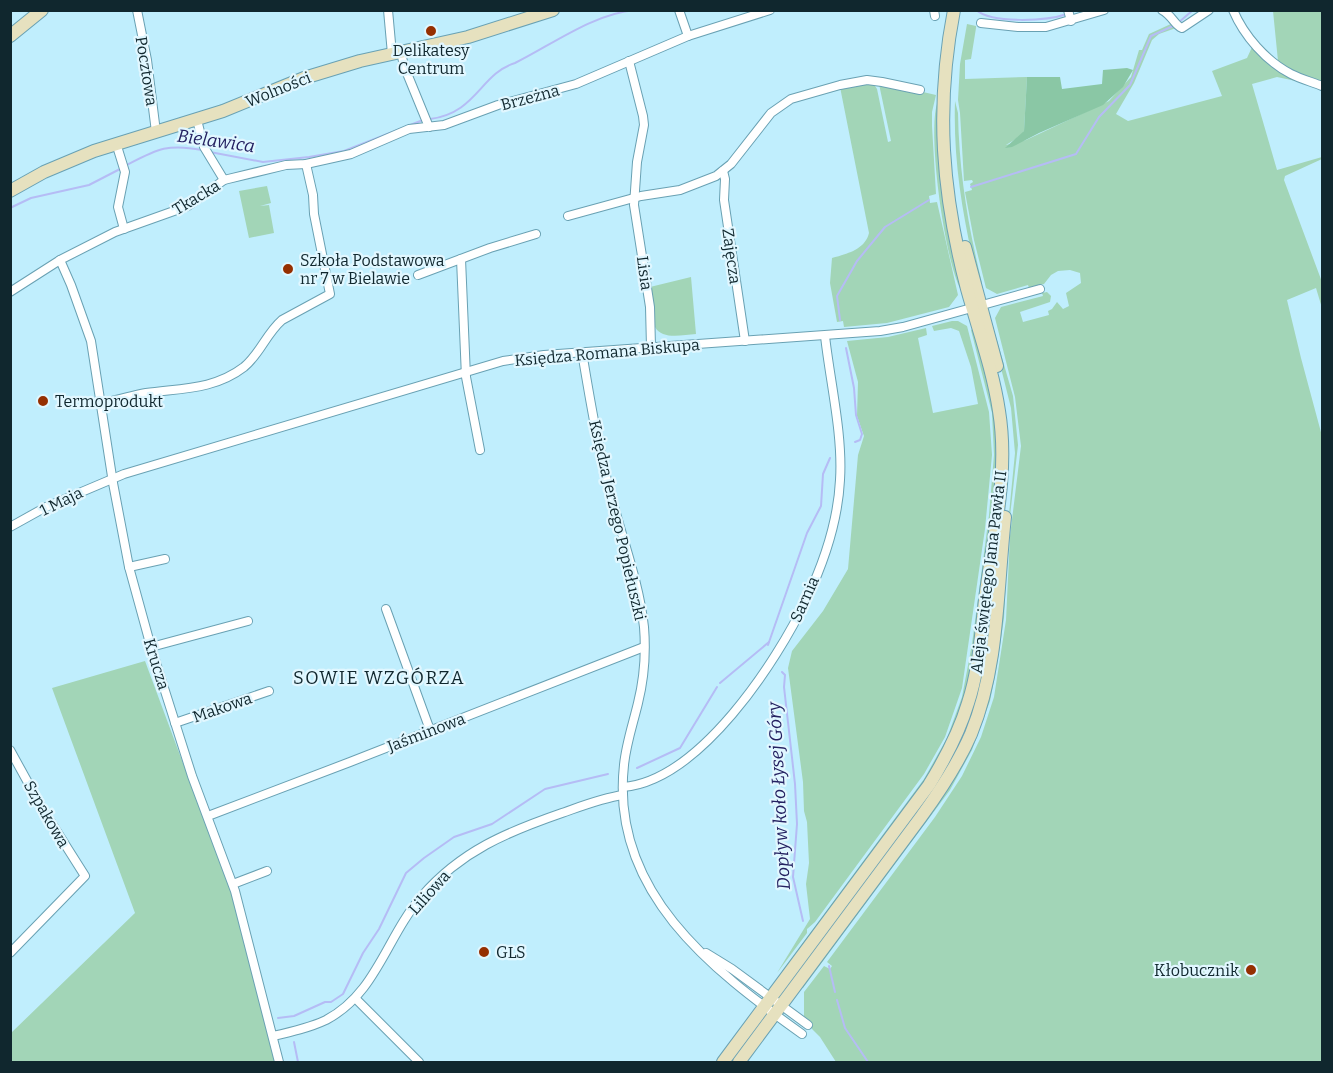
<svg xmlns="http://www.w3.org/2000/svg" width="1333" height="1073" viewBox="0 0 1333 1073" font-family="Bitter,serif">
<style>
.green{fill:#a2d5b7}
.forest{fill:#8ac7a5}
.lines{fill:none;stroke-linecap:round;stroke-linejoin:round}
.stream{stroke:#b5bcf5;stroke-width:2}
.street-casing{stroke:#69a1b3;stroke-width:10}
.secondary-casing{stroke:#69a1b3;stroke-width:14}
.street{stroke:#fff;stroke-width:8}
.secondary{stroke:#e6e1bf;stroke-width:12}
.poi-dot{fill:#952f01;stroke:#e1f7ff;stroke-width:2}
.labels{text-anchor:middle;stroke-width:4.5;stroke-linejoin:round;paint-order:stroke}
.poi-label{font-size:16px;fill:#10272e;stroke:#e1f7ff;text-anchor:start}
.street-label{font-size:16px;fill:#10272e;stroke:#e1f7ff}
.water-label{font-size:18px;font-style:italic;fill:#242161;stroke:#e1f7ff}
.neighbourhood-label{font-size:18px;letter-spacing:1.5px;fill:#10272e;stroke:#e1f7ff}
</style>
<rect width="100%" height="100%" fill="#c0eefd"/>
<g class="green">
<path d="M 1273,11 L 1322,11 L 1322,84 C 1286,71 1257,52 1239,17 L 1251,35 L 1278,61 Z"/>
<polygon points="1173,23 1176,28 1159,34 1152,40 1134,83 1116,114 1128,121 1222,96 1212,71 1247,58 1253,45 1310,84 1277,77 1252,84 1277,170 1322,157 1322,159 1285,176 1284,180 1322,282 1322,308 1316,288 1287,300 1301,358 1322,436 1322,1062 836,1062 820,1037 812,1029 812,1023 804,1016 804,992 824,966 830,969 832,966 827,962 935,817 962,776 981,737 994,697 1006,620 1010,536 1021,446 1015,397 995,318 1001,307 1043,296 1042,293 1047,292 1051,296 1050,302 1020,312 1023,322 1049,315 1048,311 1052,309 1057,302 1063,309 1069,306 1066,293 1081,283 1080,273 1070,270 1058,271 1051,275 1044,284 1029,288 1028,285 997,294 986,288 974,240 965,192 972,190 970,184 973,182 972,180 964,181 960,113 958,100 960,64 967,24 976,26 976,28 971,59 965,60 965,79 1027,77 1024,131 1022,135 1006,145 1026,140 1109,101 1131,77 1139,50 1142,50 1149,34"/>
<path d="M 873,83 L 877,89 L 888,142 L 891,141 L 879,84 L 888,84 L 936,95 L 932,112 L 932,126 L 936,194 L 929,196 L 930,203 L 937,202 L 958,295 L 949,307 L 887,323 L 844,327 L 843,321 L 837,322 L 830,283 L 832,258 C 846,254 865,250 869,233 L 840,87 Z"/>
<path d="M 938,101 L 963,290 L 961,290 C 945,263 926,129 938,101 Z"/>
<path d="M 955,101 L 958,113 C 959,172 968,226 982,283 L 979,285 C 964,224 953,165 955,101 Z"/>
<polygon points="267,186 271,203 260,206 269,205 274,233 249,238 239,191"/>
<path d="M 691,277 L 696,334 C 682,335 662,340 655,327 L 650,287 Z"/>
<polygon points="952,321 958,321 967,326 989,412 992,455 985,529 962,688 945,737 924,774 815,922 807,929 807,933 777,973 810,919 806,884 809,863 807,822 804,811 803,782 788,668 792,651 823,611 848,569 858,455 864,436 857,416 858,382 847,341 888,337 926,328 927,335 918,338 933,413 978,404 971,367 959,331 951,328 934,331 932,326"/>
<polygon points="992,323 1013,396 1018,445 1008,534 1004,618 997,666 990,701 972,750 950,790 803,988 801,987 978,728 1007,534 1015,453 1011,408 990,324"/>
<polygon points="974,328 988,380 997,431 996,483 969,682 950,739 926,782 784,974 782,971 924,779 947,738 962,697 972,644 989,515 994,455 992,413 971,330"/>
<polygon points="145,661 232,895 275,1062 11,1062 11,1033 135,913 52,688"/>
</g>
<polygon class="forest" points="1127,68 1133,70 1123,87 1103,105 1039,133 1012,147 1005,148 1024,131 1027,77 1060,77 1062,89 1102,84 1103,70"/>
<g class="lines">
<g class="stream">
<path d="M 976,10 C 993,24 1047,21 1067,14"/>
<polyline points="1178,23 1193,10"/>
<path d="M 430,119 C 477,113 480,74 515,63 C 553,44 593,14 635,10"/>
<polyline points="210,152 263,162 309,157 344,151 423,120"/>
<path d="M 125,166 C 156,150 166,143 202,150"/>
<polyline points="971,187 1076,154 1099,117 1130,85 1151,36 1173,26"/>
<polyline points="10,208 31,198 89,185 120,169"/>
<polyline points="840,320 837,296 857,261 885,227 929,200"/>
<polyline points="846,348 854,388 856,415 862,434 860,440 855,442"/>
<polyline points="768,645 807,533 821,506 823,474 830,458"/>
<polyline points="782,672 785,675 784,687 795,784 797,824 793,877 803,921"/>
<polyline points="720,683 769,642"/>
<polyline points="637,768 680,748 717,687"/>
<polyline points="829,966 835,992"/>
<polyline points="837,1000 845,1028 868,1062"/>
<polyline points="278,1018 294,1016 325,1002 331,1002 343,994 363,953 379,929 406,873 424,858 454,837 492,824 545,789 608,774"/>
<polyline points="294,1042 298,1062"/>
</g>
<g class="street-casing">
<g id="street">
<polyline points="137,10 147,60 156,132"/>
<polyline points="388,10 392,54"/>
<polyline points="679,10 688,36"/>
<polyline points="934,10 935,16"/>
<polyline points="1068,10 1071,21"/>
<path d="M 1162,10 C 1173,16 1174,25 1182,28 L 1209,10"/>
<path d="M 1233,10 C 1244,36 1266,61 1291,74 C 1301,79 1312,82 1322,86"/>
<polyline points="981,23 1018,27 1046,27 1104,10"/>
<polyline points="401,52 404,66 429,127"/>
<polyline points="629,61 643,116 644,125 637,162 634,205 650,307 651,347"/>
<polyline points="197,120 204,147 224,180"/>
<polyline points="116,143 125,172 118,207 124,229"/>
<polyline points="723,171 725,179 724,200 745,341"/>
<polyline points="568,216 641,196 680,190 716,176 731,164 771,113 791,99 840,85 867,80 882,82 920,90"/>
<polyline points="461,259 466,377 480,450"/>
<polyline points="60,260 71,285 91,341 113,483 129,567 151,647 192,776 235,891 279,1062"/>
<polyline points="418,275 490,248 536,234"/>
<polyline points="10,292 60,260 115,232 188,206 224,180 286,165 306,164 351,154 409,129 444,125 498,105 576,84 688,36 770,10"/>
<path d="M 582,352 C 590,400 598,448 611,495 C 622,538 639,582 644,627 C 646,652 644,679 638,703 C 633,724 626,744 624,765 C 610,891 711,969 802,1034"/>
<path d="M 101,404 C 116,400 131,396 146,393 C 181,388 214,390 244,367 C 260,354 266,334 282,320 L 330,294 L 314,214 L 313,195 L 306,164"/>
<polyline points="10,527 46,507 124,474 503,361 544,355 880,331 903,327 1040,289"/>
<polyline points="129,567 165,559"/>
<polyline points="386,609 430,730"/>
<polyline points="151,647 248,621"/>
<polyline points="175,723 269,691"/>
<polyline points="10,750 42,808 85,876 10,953"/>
<path d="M 623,787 C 699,781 777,662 807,598 C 824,562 838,520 840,480 C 843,435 830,381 825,336"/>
<polyline points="208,816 350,762 644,647"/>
<polyline points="233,884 267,871"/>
<polyline points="706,953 732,969 808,1025"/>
<polyline points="356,999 419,1062"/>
<path d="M 273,1036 C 291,1032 309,1028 326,1020 C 377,993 386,937 422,896 C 461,851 507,832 562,813 C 582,806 602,798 623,795"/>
</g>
</g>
<g class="secondary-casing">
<g id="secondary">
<polyline points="10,36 42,10"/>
<polyline points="10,191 44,172 94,151 223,111 304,78 360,61 468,37 553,10"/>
<polyline points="965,247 997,366"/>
<path d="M 723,1062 L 929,785 C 945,759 959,733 968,703 C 980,667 981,629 986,592 C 994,533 1009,471 999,411 C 993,370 978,329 967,289 C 942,193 935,108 954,10"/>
<path d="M 739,1062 L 921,817 C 940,791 958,764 971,734 C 999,666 997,589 1005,517"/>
</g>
</g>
<use href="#street" class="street"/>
<use href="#secondary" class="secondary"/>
</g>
<g class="poi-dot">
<circle cx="431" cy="31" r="6"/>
<circle cx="288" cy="269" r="6"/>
<circle cx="43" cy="401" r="6"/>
<circle cx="484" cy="952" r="6"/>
<circle cx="1251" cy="970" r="6"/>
</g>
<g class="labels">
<g class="poi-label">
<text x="431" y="56" text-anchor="middle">Delikatesy<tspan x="431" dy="18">Centrum</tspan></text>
<text x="300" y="266">Szkoła Podstawowa<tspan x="300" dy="18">nr 7 w Bielawie</tspan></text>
<text x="55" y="407">Termoprodukt</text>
<text x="496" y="958">GLS</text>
<text x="1239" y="976" text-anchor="end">Kłobucznik</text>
</g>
<g class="street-label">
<text transform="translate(147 71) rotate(81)" y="6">Pocztowa</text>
<text transform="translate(278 89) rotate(-22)" y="6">Wolności</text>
<text transform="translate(530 97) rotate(-15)" y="6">Brzeżna</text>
<text transform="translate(196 197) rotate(-31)" y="6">Tkacka</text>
<text transform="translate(732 256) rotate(82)" y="6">Zajęcza</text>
<text transform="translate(645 273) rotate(82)" y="6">Lisia</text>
<text transform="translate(607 352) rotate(-5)" y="6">Księdza Romana Biskupa</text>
<text transform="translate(61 501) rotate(-26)" y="6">1 Maja</text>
<text transform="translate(618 520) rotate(77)" y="6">Księdza Jerzego Popiełuszki</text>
<text transform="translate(988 572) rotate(-83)" y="6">Aleja świętego Jana Pawła II</text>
<text transform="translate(804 599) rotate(-66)" y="6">Sarnia</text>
<text transform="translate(157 664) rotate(73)" y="6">Krucza</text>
<text transform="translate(222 707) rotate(-19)" y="6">Makowa</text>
<text transform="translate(426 732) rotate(-21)" y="6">Jaśminowa</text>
<text transform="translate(47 814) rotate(60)" y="6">Szpakowa</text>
<text transform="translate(429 892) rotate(-48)" y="6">Liliowa</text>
</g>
<g class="water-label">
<text transform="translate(216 141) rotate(8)" y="6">Bielawica</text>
<text transform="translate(779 796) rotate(-93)" y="6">Dopływ koło Łysej Góry</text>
</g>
<g class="neighbourhood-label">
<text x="379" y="684">SOWIE WZGÓRZA</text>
</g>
</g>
<rect width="1333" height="1073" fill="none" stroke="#10272e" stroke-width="24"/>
</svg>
